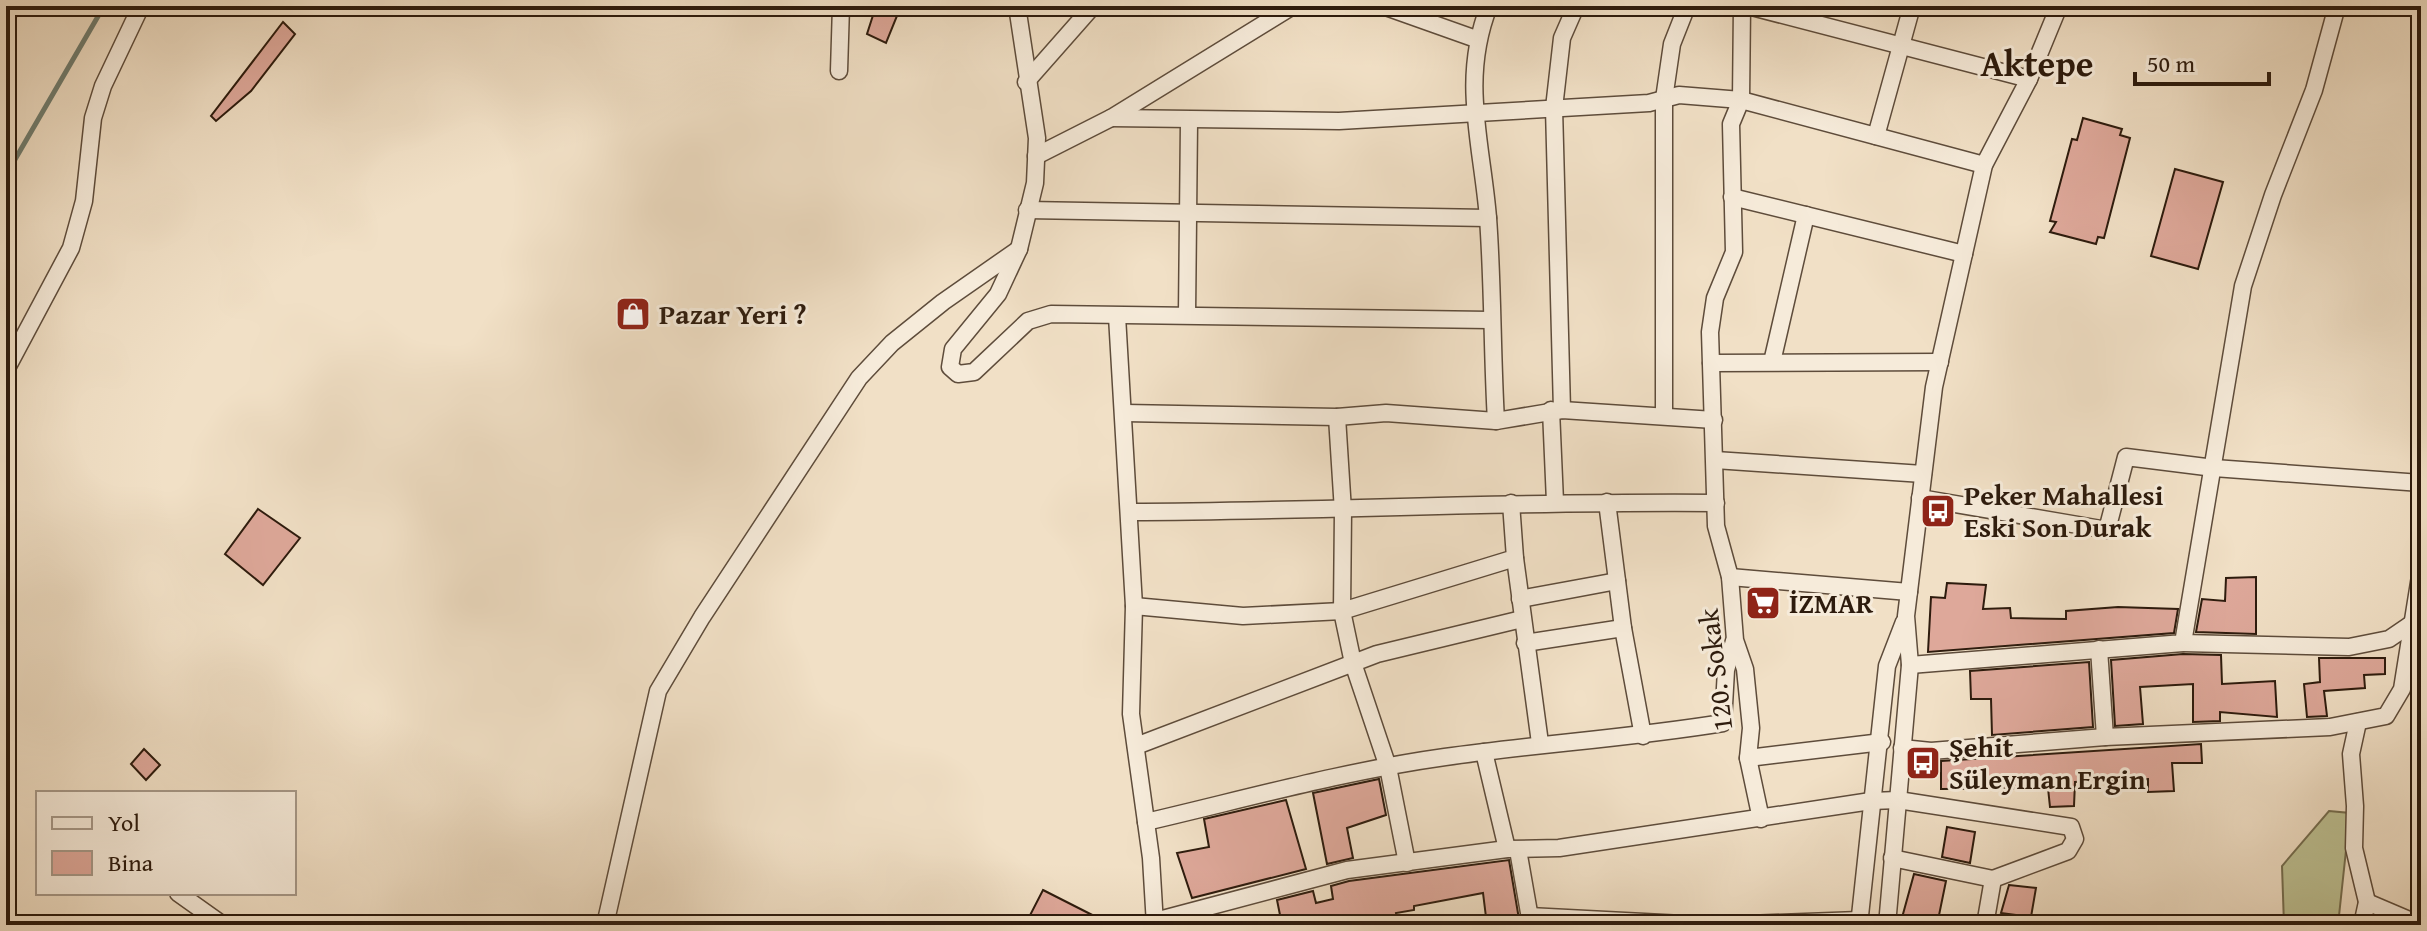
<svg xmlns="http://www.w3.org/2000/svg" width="2427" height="931" viewBox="0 0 2427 931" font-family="'Gentium Book Plus',serif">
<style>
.green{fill:#bdc193;stroke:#756e50;stroke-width:2}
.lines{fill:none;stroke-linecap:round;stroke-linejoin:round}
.stream{stroke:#6f7c6f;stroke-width:5}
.building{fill:#dea89a;stroke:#2d1b0d;stroke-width:2}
.street-casing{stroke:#5e4c3b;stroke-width:19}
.street{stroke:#f6ebda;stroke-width:16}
.labels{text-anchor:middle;stroke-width:6;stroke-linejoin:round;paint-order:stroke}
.poi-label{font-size:28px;font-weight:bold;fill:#2d1b0d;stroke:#f6ebda;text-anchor:start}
.street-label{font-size:28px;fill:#2d1b0d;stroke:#f6ebda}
.district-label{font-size:36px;font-weight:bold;fill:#2d1b0d;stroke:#f6ebda}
</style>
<rect width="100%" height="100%" fill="#f1e0c6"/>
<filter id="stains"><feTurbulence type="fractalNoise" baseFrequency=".0025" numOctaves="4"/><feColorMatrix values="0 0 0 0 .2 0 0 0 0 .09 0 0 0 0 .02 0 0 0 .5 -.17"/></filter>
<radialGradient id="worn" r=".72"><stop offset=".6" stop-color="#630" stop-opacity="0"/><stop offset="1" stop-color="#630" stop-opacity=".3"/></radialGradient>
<polygon class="green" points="2329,811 2350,813 2338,925 2284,925 2282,866"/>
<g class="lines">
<polyline class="stream" points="6,175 104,6"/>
</g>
<g class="building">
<polygon points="876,6 901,6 886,43 867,34"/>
<polygon points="283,22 295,34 251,91 216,121 211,116"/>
<polygon points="2083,118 2122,129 2120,135 2130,138 2104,238 2098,237 2096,244 2050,232 2056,222 2050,221 2072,139 2077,140"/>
<polygon points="2175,169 2223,182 2198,269 2151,256"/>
<polygon points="258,509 300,538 263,585 225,554"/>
<polygon points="2256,577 2256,634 2196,632 2202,599 2225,601 2226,578"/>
<polygon points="1947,583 1986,585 1983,609 2010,608 2011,618 2066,619 2066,611 2118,607 2178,609 2174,633 1928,652 1931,597 1945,598"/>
<polygon points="2183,654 2221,655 2222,684 2275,681 2277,717 2220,712 2220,721 2193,722 2193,684 2140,687 2143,724 2115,726 2111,660"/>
<polygon points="2319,658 2385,658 2385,674 2364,675 2365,688 2324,691 2327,716 2307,717 2304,684 2320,682"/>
<polygon points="2089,662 2093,727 1992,735 1991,699 1971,699 1970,671"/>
<polygon points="2201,744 2202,763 2172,763 2174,791 2148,792 2148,779 2075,782 2074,806 2050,807 2048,788 1941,789 1941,761"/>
<polygon points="144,749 160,765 146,780 131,764"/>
<polygon points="1379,779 1386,815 1347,828 1353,858 1327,864 1313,793"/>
<polygon points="1286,800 1306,869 1192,898 1177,853 1209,847 1204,819"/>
<polygon points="1947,827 1975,832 1970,863 1942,857"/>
<polygon points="1509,860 1520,925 1487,925 1483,893 1414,906 1414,910 1396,913 1398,925 1282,925 1277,900 1313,891 1316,903 1333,899 1331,886 1349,881"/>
<polygon points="1914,874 1946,881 1937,925 1900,925"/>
<polygon points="2009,885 2036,888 2031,917 2001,913"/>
<polygon points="1043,890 1112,925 1025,925"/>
</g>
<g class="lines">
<g class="street-casing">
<g id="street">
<polyline points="1017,6 1037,138 1035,183 1019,249 998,294 953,349 950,367 958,374 974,372 1028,321 1051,314 1490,320"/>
<polyline points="1383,6 1476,39"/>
<path d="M 1489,6 C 1460,80 1482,143 1488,218 C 1493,285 1492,353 1496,421"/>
<polyline points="1742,6 1741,100 1731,124 1734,252 1715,298 1710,332 1716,526 1730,577 1735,640 1745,669 1751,728 1748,758 1761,819"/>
<polyline points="1748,6 2029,79"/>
<polyline points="6,16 14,6"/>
<polyline points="839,71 841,6"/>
<polyline points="1026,82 1093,6"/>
<polyline points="1111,118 1339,121 1649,103 1679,95 1741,100 1984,165"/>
<polyline points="1876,136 1912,6"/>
<polyline points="1036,156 1111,118 1293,6"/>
<polyline points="1732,197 1964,254"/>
<polyline points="1027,210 1488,218"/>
<polyline points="1187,315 1189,122"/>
<polyline points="1117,316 1134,606 1131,714 1151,858 1155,925"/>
<polyline points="1772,362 1806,215"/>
<polyline points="1711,363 1940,362"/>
<polyline points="6,370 71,248 84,201 93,118 103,86 141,6"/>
<polyline points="1551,410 1555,502"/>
<polyline points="1562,410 1554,108 1562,38 1576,6"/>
<polyline points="1125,413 1337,417 1386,413 1496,421 1562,410 1714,420"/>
<polyline points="1664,415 1664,99 1672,44 1687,6"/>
<polyline points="1337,417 1343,511 1342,611 1353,663 1388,767 1407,863"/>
<polyline points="1715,460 1923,474"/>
<polyline points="1920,498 2107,530 2126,457 2214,468 2421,483"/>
<polyline points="1607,502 1623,628 1643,736"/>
<path d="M 1130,512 C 1325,511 1520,501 1716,503"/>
<polyline points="1515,558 1540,743"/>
<polyline points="1730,577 1909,592"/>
<polyline points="1520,599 1617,581"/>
<polyline points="1134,606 1243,616 1342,611 1515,558 1511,503"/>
<polyline points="1525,643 1623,628"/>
<polyline points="2183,643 2349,647 2389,639 2411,624"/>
<polyline points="2099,649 2105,737"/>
<polyline points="1910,665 2183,643 2243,286 2273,195 2314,90 2337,6"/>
<polyline points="2358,722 2351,754 2355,806 2354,848 2367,902 2362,925"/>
<polyline points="1136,746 1377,654 1522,619"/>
<polyline points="1902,748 1931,751 2105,737 2330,727 2386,716 2402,689 2421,570"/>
<polyline points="1484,752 1507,849"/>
<polyline points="1748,758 1882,742"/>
<path d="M 1146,822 C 1245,799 1344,771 1445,757 C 1537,744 1631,738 1723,723 L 1726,670 L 1734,641"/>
<polyline points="1518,850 1531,924"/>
<polyline points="1892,858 1993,879"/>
<polyline points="178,893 223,925"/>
<polyline points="2367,902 2421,925"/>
<polyline points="1529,916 1702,925"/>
<polyline points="1155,921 1347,870 1507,849 1559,848 1871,801 1898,800 2071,827 2075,839 2068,851 1993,879 1985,925"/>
<polyline points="605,925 658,691 702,617 859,378 892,343 943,302 1019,249"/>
<polyline points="1721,925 1859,920"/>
<polyline points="1859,925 1887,666 1904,622"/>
<polyline points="1887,925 1910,665 1906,616 1934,387 1984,165 2029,79 2059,6"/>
</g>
</g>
<use href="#street" class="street"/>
</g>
<defs>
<g id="shop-square" transform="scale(1.8)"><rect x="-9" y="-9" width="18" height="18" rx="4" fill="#8f2418" stroke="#f6ebda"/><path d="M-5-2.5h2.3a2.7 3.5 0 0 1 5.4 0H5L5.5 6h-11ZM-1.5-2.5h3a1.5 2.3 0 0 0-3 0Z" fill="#fff"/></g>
<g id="bus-square" transform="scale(1.8)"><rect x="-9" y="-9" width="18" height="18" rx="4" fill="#8f2418" stroke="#f6ebda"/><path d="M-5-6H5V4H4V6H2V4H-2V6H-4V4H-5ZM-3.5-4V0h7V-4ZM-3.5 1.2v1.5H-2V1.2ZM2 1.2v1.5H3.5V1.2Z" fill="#fff"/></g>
<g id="supermarket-square" transform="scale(1.8)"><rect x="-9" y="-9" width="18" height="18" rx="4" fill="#8f2418" stroke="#f6ebda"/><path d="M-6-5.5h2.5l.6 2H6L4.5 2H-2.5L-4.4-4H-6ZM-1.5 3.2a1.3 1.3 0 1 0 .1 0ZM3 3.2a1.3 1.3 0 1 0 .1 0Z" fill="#fff"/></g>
</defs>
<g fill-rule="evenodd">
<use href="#shop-square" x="633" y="314"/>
<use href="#bus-square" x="1938" y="511"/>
<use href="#supermarket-square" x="1763" y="603"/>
<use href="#bus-square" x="1923" y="763"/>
</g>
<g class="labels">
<g class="poi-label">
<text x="659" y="324">Pazar Yeri ?</text>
<text x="1964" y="505">Peker Mahallesi<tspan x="1964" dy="32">Eski Son Durak</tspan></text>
<text x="1789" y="613">İZMAR</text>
<text x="1949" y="757">Şehit<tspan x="1949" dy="32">Süleyman Ergin</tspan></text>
</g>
<g class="street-label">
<text transform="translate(1715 670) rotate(-97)" y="10">120. Sokak</text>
</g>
<g class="district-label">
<text x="2037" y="76">Aktepe</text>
</g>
</g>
<rect width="2427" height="931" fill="none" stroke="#f1e0c6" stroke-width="32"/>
<rect x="8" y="8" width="2411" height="915" fill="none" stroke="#2d1b0d" stroke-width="4"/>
<rect x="16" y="16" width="2395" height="899" fill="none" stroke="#2d1b0d" stroke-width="2"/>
<rect x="36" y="791" width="260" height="104" fill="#f6ebda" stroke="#a69888" stroke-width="2"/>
<rect x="52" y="817" width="40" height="12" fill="#f6ebda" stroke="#a69888" stroke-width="2"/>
<text x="108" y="831" font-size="24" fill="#2d1b0d">Yol</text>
<rect x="52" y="851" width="40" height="24" fill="#dea89a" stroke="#a69888" stroke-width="2"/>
<text x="108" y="871" font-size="24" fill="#2d1b0d">Bina</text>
<path d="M2135 72v12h134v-12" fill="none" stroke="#2d1b0d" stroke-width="4"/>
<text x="2147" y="72" font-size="24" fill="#2d1b0d" stroke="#f6ebda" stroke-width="6" paint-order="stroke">50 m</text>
<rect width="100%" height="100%" filter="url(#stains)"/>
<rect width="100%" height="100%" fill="url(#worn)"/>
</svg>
